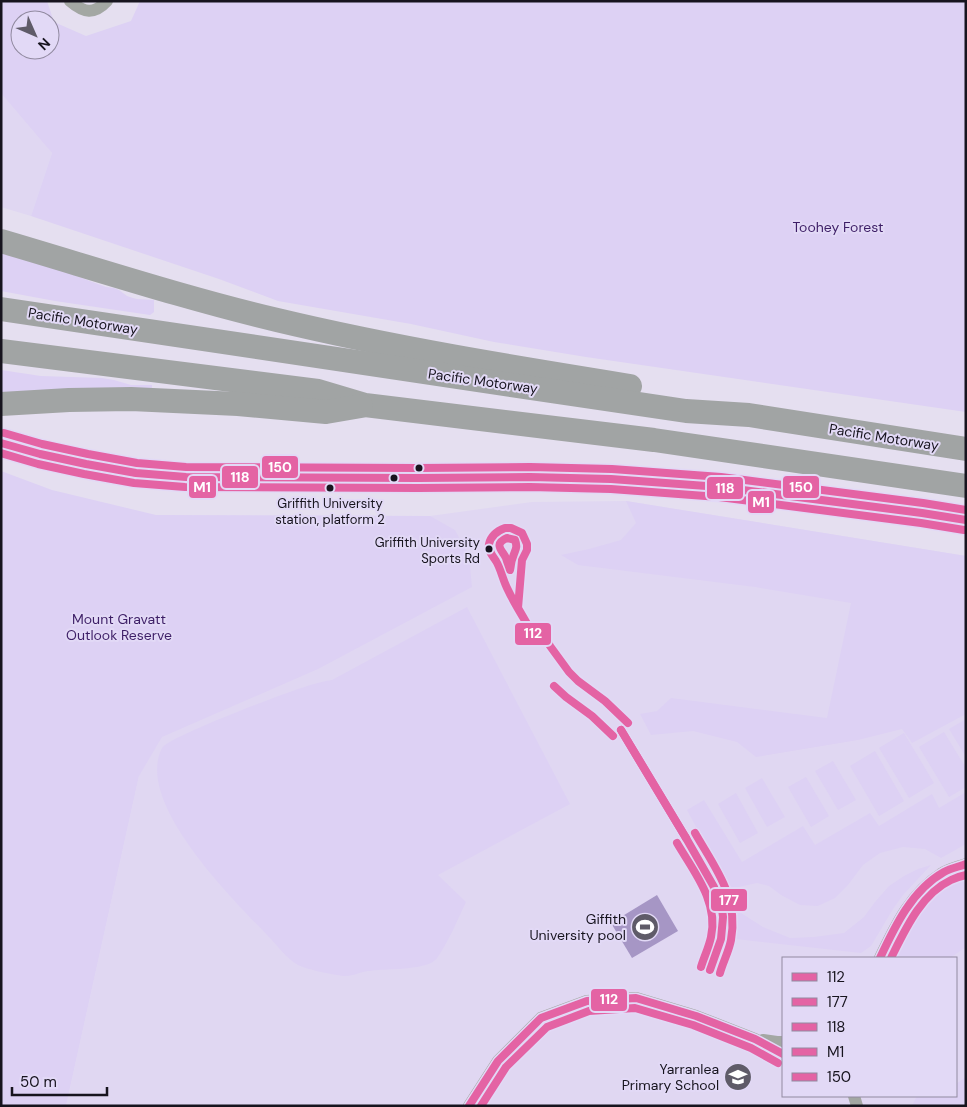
<svg xmlns="http://www.w3.org/2000/svg" width="967" height="1107" viewBox="0 0 967 1107" font-family="'DM Sans',sans-serif">
<style>
.built{fill:#e0d7f2;fill-rule:evenodd}
.green{fill:#ddd1f4;fill-rule:evenodd}
.water{fill:#a696c5}
.lines{fill:none;stroke-linecap:round;stroke-linejoin:round}
.minor{stroke:#a3a7a3;stroke-width:12}
.motorway{stroke:#a1a4a4;stroke-width:24}
.bus-1-casing{stroke:#e2d9f6;stroke-width:11}
.bus-2-casing{stroke:#e2d9f6;stroke-width:11}
.bus-3-casing{stroke:#e2d9f6;stroke-width:11}
.bus-4-casing{stroke:#e2d9f6;stroke-width:11}
.bus-5-casing{stroke:#e2d9f6;stroke-width:11}
.bus-1{stroke:#e463a4;stroke-width:8}
.bus-2{stroke:#e463a4;stroke-width:8}
.bus-3{stroke:#e463a4;stroke-width:8}
.bus-4{stroke:#e463a4;stroke-width:8}
.bus-5{stroke:#e463a4;stroke-width:8}
.bus-dot{fill:#17141e;stroke:#e2d9f6;stroke-width:2}
.labels{text-anchor:middle;stroke-width:4;stroke-linejoin:round;paint-order:stroke}
.bus-label{font-size:13px;fill:#17141e;stroke:#e2d9f6}
.park-label{font-size:14px;fill:#3d1e66;stroke:#e2d9f6}
.street-label{font-size:14px;fill:#17141e;stroke:#e2d9f6}
.poi-label{font-size:14px;fill:#17141e;stroke:#e2d9f6;text-anchor:end}
.line-badge{stroke:#e2d9f6;stroke-width:2}
.badge-label{font-size:14px;text-anchor:middle;font-weight:bold;fill:#fff}
</style>
<rect width="100%" height="100%" fill="#e5dff0"/>
<g class="built">
<polygon points="1,89 52,153 31,216 1,207"/>
<path d="M 626,501 L 966,556 L 966,1106 L 66,1106 L 139,776 L 63,679 L 292,516 L 430,516 L 532,502 ZM 783,958 L 956,958 L 956,1096 L 783,1096 Z"/>
</g>
<g class="green">
<path d="M 1,1 L 47,1 L 54,22 L 86,36 L 131,21 L 140,1 L 966,1 L 966,412 L 586,357 L 494,342 L 411,324 L 278,301 L 219,279 L 31,216 L 52,153 L 1,93 ZM 20,20 L 50,20 L 50,50 L 20,50 Z"/>
<polygon points="1,253 60,270 106,287 114,288 119,290 127,296 133,298 137,299 154,300 154,312 150,315 55,301 1,291"/>
<polygon points="1,370 41,376 102,378 114,380 131,385 152,385 152,392 1,395"/>
<polygon points="1,471 52,490 156,515 430,516 455,530 469,556 472,587 318,669 162,737 139,776 66,1106 1,1106"/>
<polygon points="626,501 966,556 966,714 912,743 902,729 858,740 756,757 737,742 693,731 651,735 640,714 657,711 671,698 827,718 851,603 755,587 578,565 561,555 589,549 621,540 636,523"/>
<path d="M 467,607 L 570,804 L 438,875 L 466,902 C 458,919 451,936 441,952 C 439,955 437,959 434,961 C 424,970 382,969 368,971 C 360,972 353,976 346,976 C 337,976 305,969 298,965 C 286,958 278,946 268,936 C 234,900 134,803 162,748 C 168,737 294,689 314,684 C 320,682 326,681 332,680 Z"/>
<polygon points="966,719 966,757 949,729"/>
<polygon points="944,732 966,768 966,787 949,797 919,747"/>
<polygon points="904,733 934,783 909,798 879,748"/>
<polygon points="875,751 904,801 879,816 850,766"/>
<polygon points="833,761 856,800 838,810 815,771"/>
<polygon points="806,777 829,816 811,827 788,787"/>
<polygon points="762,778 785,817 767,827 745,788"/>
<polygon points="966,792 966,844 941,858 925,849 903,847 880,853 863,865 848,885 835,898 818,906 800,905 781,895 769,886 757,883 729,889 687,810 704,800 742,862 803,826 815,845 870,813 879,826 932,794 939,808"/>
<polygon points="736,793 758,833 740,843 718,804"/>
<polygon points="931,865 903,895 893,909 871,946 861,953 736,939 734,909 741,913 763,927 790,938 814,937 844,933 864,917 875,902 889,886 904,876 918,869"/>
<polygon points="966,874 966,947 950,958 887,958 910,917 932,892 961,875"/>
<polygon points="966,1077 966,1106 912,1106 917,1096 956,1096 956,1084"/>
</g>
<polygon class="water" points="657,895 678,931 632,958 611,923"/>
<g class="lines">
<g class="minor">
<path d="M 70,1 C 84,13 94,15 107,1"/>
<path d="M 880,958 C 895,927 910,894 941,874 C 948,869 958,867 966,864"/>
<polyline points="763,1040 777,1042 783,1042"/>
<polyline points="854,1096 857,1106"/>
<polyline points="469,1106 498,1061 541,1018 587,1001 636,998 696,1016 755,1039 783,1054"/>
</g>
<g class="motorway">
<path d="M 1,241 C 93,268 184,298 277,320 C 394,348 512,367 630,386"/>
<polyline points="1,309 686,411 749,415 966,449"/>
<polyline points="1,351 318,391 365,405 654,440 966,486"/>
<polyline points="1,404 69,400 131,399 238,404 326,412 361,406"/>
</g>
<g class="bus-1-casing">
<g id="bus-1">
<path d="M 505,528 L 511,528 L 522,533 L 527,544 L 527,550 L 522,560 L 518,608 L 533,634 C 525,620 515,605 508,590 C 503,581 501,569 496,561 C 492,555 488,551 489,544 C 491,535 497,531 505,528 Z"/>
<polyline points="621,730 686,838"/>
<polyline points="621,730 686,838"/>
<polyline points="686,838 714,887 722,909 723,917 721,939 710,970"/>
<path d="M 880,958 C 895,926 912,890 944,872 C 951,868 958,867 966,864"/>
<polyline points="469,1106 498,1061 541,1018 587,1001 636,998 696,1016 755,1039 783,1054"/>
</g>
</g>
<g class="bus-2-casing">
<g id="bus-2">
<path d="M 507,538 L 515,540 C 518,548 515,550 513,557 C 511,561 511,566 510,570 C 509,566 507,562 506,558 C 502,550 493,544 507,538 Z"/>
<polyline points="542,630 550,646 569,672 578,681 605,701 628,723"/>
<polyline points="554,686 566,697 592,716 613,736"/>
<path d="M 695,833 C 715,868 739,897 731,940 C 729,951 723,962 720,973"/>
<path d="M 677,843 C 694,872 719,902 711,937 C 709,947 704,957 701,967"/>
<path d="M 891,958 C 905,930 921,894 951,880 C 955,878 961,876 966,875"/>
<polyline points="481,1106 506,1067 547,1027 589,1011 635,1008 693,1025 751,1048 778,1063"/>
</g>
</g>
<g class="bus-3-casing">
<polyline id="bus-3" points="1,443 40,454 86,464 136,473 186,477 418,478 530,477 611,479 720,487 922,513 966,520"/>
</g>
<g class="bus-4-casing">
<polyline id="bus-4" points="1,453 38,464 84,474 134,483 185,487 418,488 530,487 611,489 719,497 921,523 964,530"/>
</g>
<g class="bus-5-casing">
<polyline id="bus-5" points="4,433 42,444 88,454 137,463 186,467 418,468 530,467 612,469 721,477 923,503 966,510"/>
</g>
<use href="#bus-1" class="bus-1"/>
<use href="#bus-2" class="bus-2"/>
<use href="#bus-3" class="bus-3"/>
<use href="#bus-4" class="bus-4"/>
<use href="#bus-5" class="bus-5"/>
</g>
<defs>
<g id="stadium-disc" transform="scale(1.4375)"><circle r="9.5" fill="#5f5b68" stroke="#e2d9f6"/><path d="M0-5a6.5 5 0 1 0 0 10a6.5 5 0 1 0 0-10ZM-3.5-1.8h7v3.6h-7Z" fill="#fff"/></g>
<g id="school-disc" transform="scale(1.4375)"><circle r="9.5" fill="#5f5b68" stroke="#e2d9f6"/><path d="M0-5L7-2L0 1L-7-2ZM-4 1L0 2.5L4 1V4Q0 6-4 4Z" fill="#fff"/></g>
</defs>
<g fill-rule="evenodd">
<use href="#stadium-disc" x="645" y="927"/>
<use href="#school-disc" x="738" y="1077"/>
</g>
<g class="bus-dot">
<circle cx="419" cy="468" r="4.5"/>
<circle cx="394" cy="478" r="4.5"/>
<circle cx="330" cy="488" r="4.5"/>
<circle cx="489" cy="549" r="4.5"/>
</g>
<g class="labels">
<g class="bus-label">
<text x="330" y="508">Griffith University<tspan x="330" dy="16">station, platform 2</tspan></text>
<text x="480" y="547" text-anchor="end">Griffith University<tspan x="480" dy="16">Sports Rd</tspan></text>
</g>
<g class="park-label">
<text x="838" y="232">Toohey Forest</text>
<text x="119" y="624">Mount Gravatt<tspan x="119" dy="16">Outlook Reserve</tspan></text>
</g>
<g class="street-label">
<text transform="translate(83 321) rotate(9)" y="5">Pacific Motorway</text>
<text transform="translate(483 381) rotate(8)" y="5">Pacific Motorway</text>
<text transform="translate(884 437) rotate(9)" y="5">Pacific Motorway</text>
</g>
<g class="poi-label">
<text x="626" y="924">Giffith<tspan x="626" dy="16">University pool</tspan></text>
<text x="719" y="1074">Yarranlea<tspan x="719" dy="16">Primary School</tspan></text>
</g>
</g>
<g class="line-badge">
<rect x="261" y="455" width="38" height="24" rx="5" fill="#e463a4"/>
<rect x="221" y="465" width="38" height="24" rx="5" fill="#e463a4"/>
<rect x="188" y="475" width="29" height="24" rx="5" fill="#e463a4"/>
<rect x="782" y="475" width="38" height="24" rx="5" fill="#e463a4"/>
<rect x="706" y="476" width="38" height="24" rx="5" fill="#e463a4"/>
<rect x="747" y="490" width="28" height="24" rx="5" fill="#e463a4"/>
<rect x="514" y="622" width="38" height="24" rx="5" fill="#e463a4"/>
<rect x="710" y="888" width="38" height="24" rx="5" fill="#e463a4"/>
<rect x="590" y="988" width="38" height="24" rx="5" fill="#e463a4"/>
</g>
<g class="badge-label">
<text x="280" y="472">150</text>
<text x="240" y="482">118</text>
<text x="202" y="492">M1</text>
<text x="801" y="492">150</text>
<text x="725" y="493">118</text>
<text x="761" y="507">M1</text>
<text x="533" y="638">112</text>
<text x="729" y="905">177</text>
<text x="609" y="1004">112</text>
</g>
<rect width="967" height="1107" fill="none" stroke="#17141e" stroke-width="5"/>
<rect x="782" y="957" width="175" height="140" fill="#e2d9f6" stroke="#918aa0"/>
<rect x="792" y="973" width="25" height="8" fill="#e463a4" stroke="#918aa0"/>
<text x="827" y="982" font-size="15" fill="#17141e">112</text>
<rect x="792" y="998" width="25" height="8" fill="#e463a4" stroke="#918aa0"/>
<text x="827" y="1007" font-size="15" fill="#17141e">177</text>
<rect x="792" y="1023" width="25" height="8" fill="#e463a4" stroke="#918aa0"/>
<text x="827" y="1032" font-size="15" fill="#17141e">118</text>
<rect x="792" y="1048" width="25" height="8" fill="#e463a4" stroke="#918aa0"/>
<text x="827" y="1057" font-size="15" fill="#17141e">M1</text>
<rect x="792" y="1073" width="25" height="8" fill="#e463a4" stroke="#918aa0"/>
<text x="827" y="1082" font-size="15" fill="#17141e">150</text>
<g transform="translate(35 35) rotate(135)"><circle r="24" fill="#e2d9f6" stroke="#918aa0"/>
<path d="M0-4L9 19L0 12L-9 19Z" fill="#5f5b68"/>
<text y="-8" font-size="14" font-weight="bold" text-anchor="middle" fill="#17141e">N</text>
</g>
<path d="M12 1087v8h95v-8" fill="none" stroke="#17141e" stroke-width="2.5"/>
<text x="20" y="1087" font-size="15" fill="#17141e" stroke="#e2d9f6" stroke-width="4" paint-order="stroke">50 m</text>
</svg>
